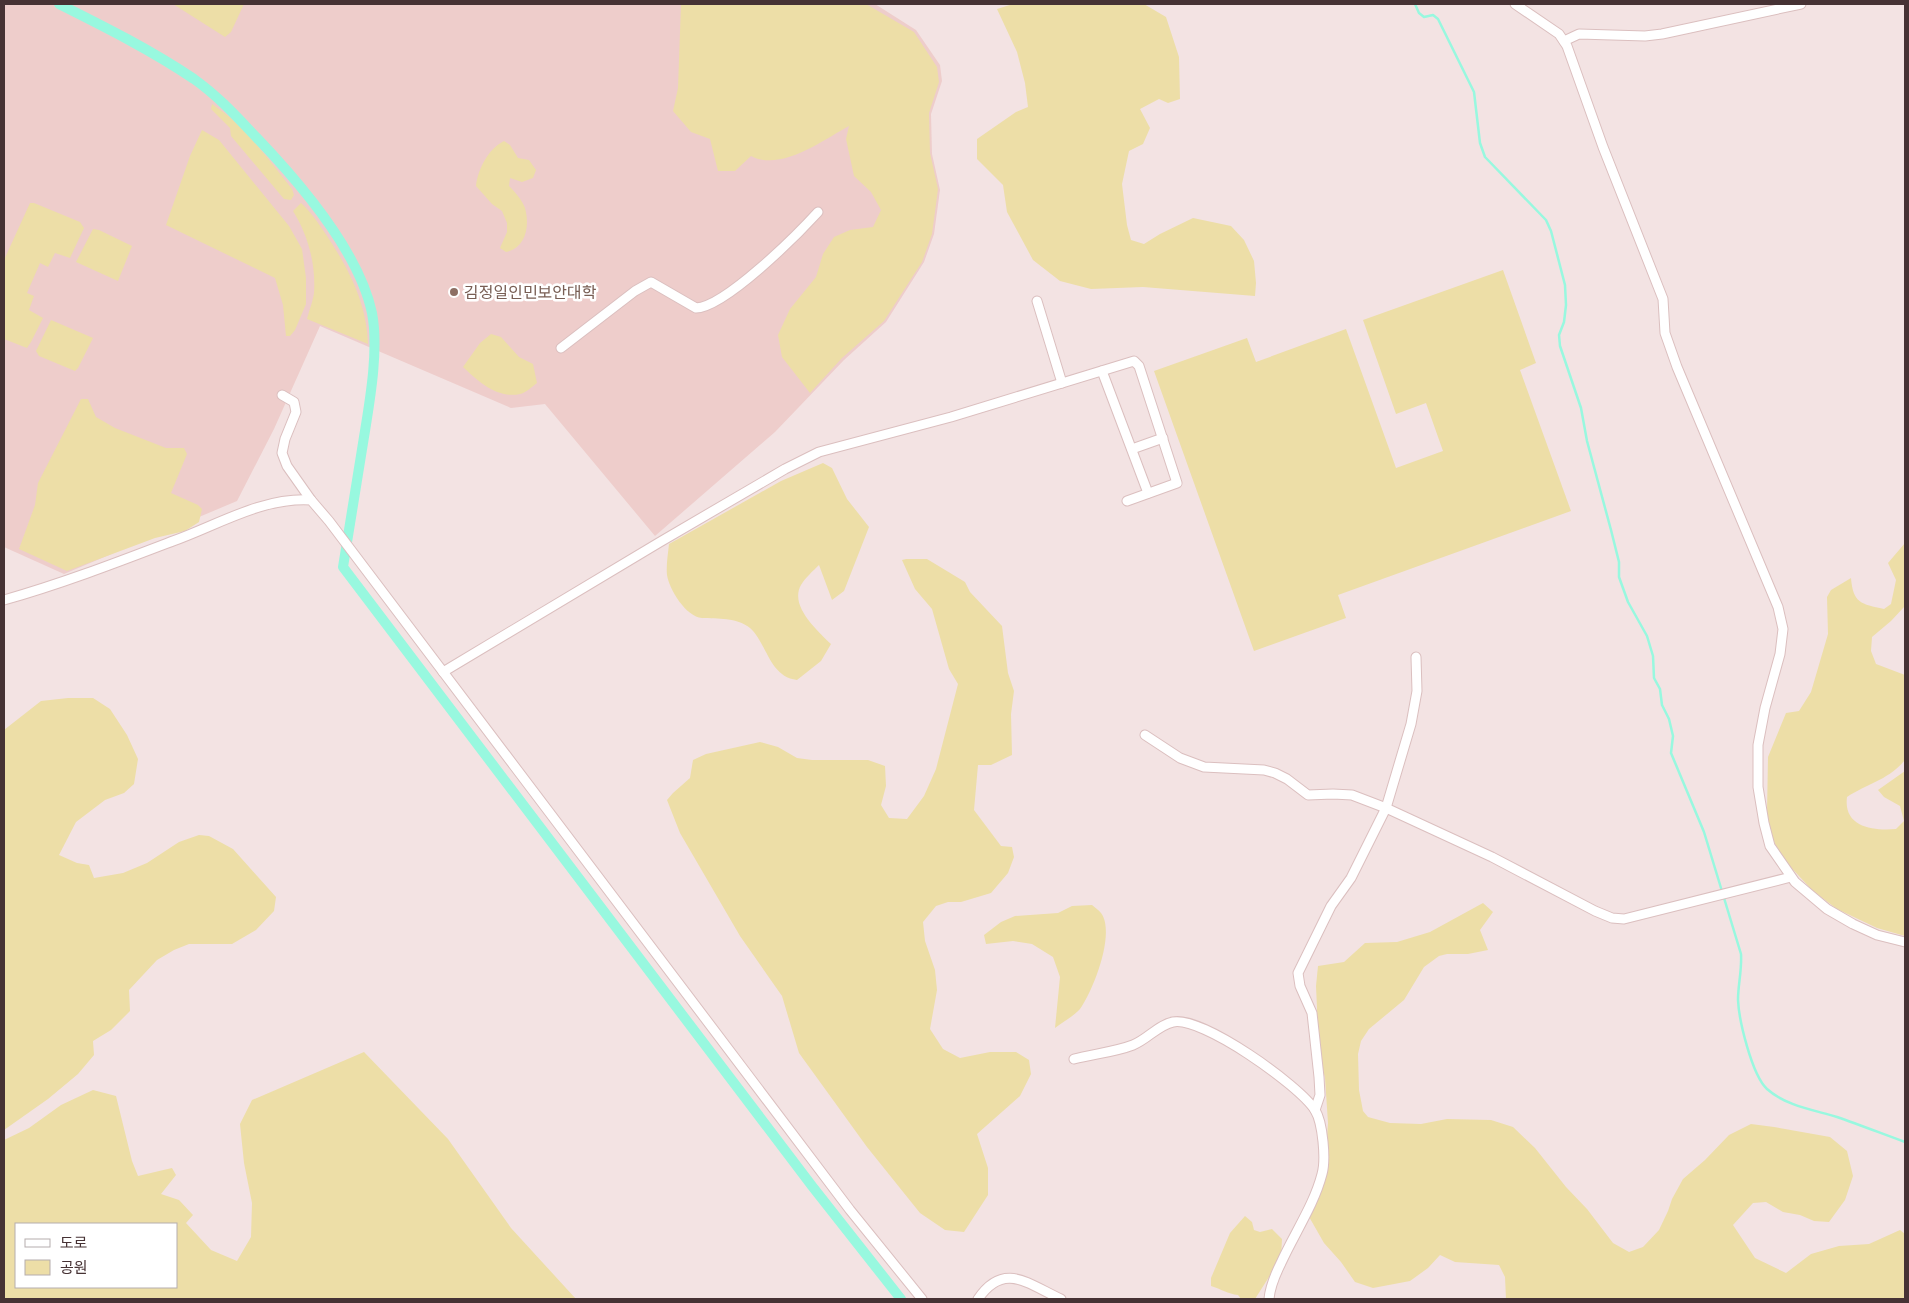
<svg xmlns="http://www.w3.org/2000/svg" width="1909" height="1303" viewBox="0 0 1909 1303" font-family="Rubik,'Noto Sans KR',sans-serif">
<style>
.education{fill:#eecdcb}
.green{fill:#eddea7;fill-rule:evenodd}
.lines{fill:none;stroke-linecap:round;stroke-linejoin:round}
.stream{stroke:#98f8df;stroke-width:2.5}
.canal{stroke:#98f8df;stroke-width:10}
.minor-casing{stroke:#dbbfbf;stroke-width:11}
.minor{stroke:#fff;stroke-width:9}
.education-dot{fill:#8d6e63;stroke:#fff;stroke-width:2}
.labels{text-anchor:middle;stroke-width:5;stroke-linejoin:round;paint-order:stroke}
.education-label{font-size:16px;fill:#785e54;stroke:#fff;text-anchor:start}
</style>
<rect width="100%" height="100%" fill="#f3e3e3"/>
<polygon class="education" points="4,4 875,4 916,30 940,65 942,81 931,114 932,154 940,190 934,234 924,262 886,322 844,360 775,432 655,536 545,404 511,408 320,326 274,429 237,501 64,574 4,547"/>
<g class="green">
<polygon points="173,4 244,4 231,32 225,37"/>
<path d="M 681,4 L 866,4 L 914,32 L 937,67 L 939,82 L 929,113 L 930,153 L 938,189 L 932,234 L 922,262 L 884,321 L 842,358 L 810,393 L 782,357 L 778,335 L 790,309 L 816,277 L 823,254 L 834,237 L 850,230 L 873,227 L 881,210 L 871,192 L 854,176 L 846,139 L 849,126 C 823,140 781,172 751,156 L 735,171 L 718,171 L 710,139 L 691,132 L 673,111 L 678,88 Z"/>
<polygon points="1013,4 1144,4 1166,17 1179,57 1180,99 1168,103 1159,99 1140,109 1150,128 1143,144 1129,151 1122,184 1127,225 1131,240 1144,244 1160,234 1193,218 1231,226 1244,240 1254,261 1256,283 1255,296 1143,287 1091,289 1060,281 1033,260 1007,212 1003,185 977,159 977,139 1016,112 1028,107 1025,83 1017,52 997,9"/>
<path d="M 212,104 C 242,123 270,161 292,189 L 294,195 L 291,200 L 284,199 L 231,136 L 230,128 L 211,109 Z"/>
<polygon points="202,130 219,140 289,226 302,249 306,278 306,304 295,330 290,336 286,336 283,305 275,278 166,225 190,156"/>
<path d="M 504,141 L 510,145 L 518,158 L 529,160 L 536,170 L 533,178 L 522,182 L 510,178 L 509,186 C 515,192 522,200 525,208 C 530,226 526,248 506,252 L 500,248 L 507,232 L 507,223 L 502,211 L 492,204 L 476,186 C 478,169 488,149 504,141 Z"/>
<polygon points="30,203 34,203 80,222 84,228 70,258 55,253 48,267 40,263 27,293 34,296 29,310 43,318 31,342 27,348 4,339 4,260"/>
<path d="M 301,203 C 312,213 319,224 327,236 C 349,269 367,304 368,344 L 307,319 C 309,311 313,301 314,293 C 316,264 308,235 293,211 Z"/>
<polygon points="93,229 99,230 132,246 118,281 76,262"/>
<polygon points="1503,270 1536,363 1520,370 1571,511 1338,595 1346,618 1254,651 1154,371 1247,338 1256,362 1346,329 1396,468 1443,451 1426,403 1396,414 1363,320"/>
<polygon points="51,320 93,338 78,368 75,371 39,356 36,351"/>
<path d="M 491,334 L 501,337 L 519,357 L 533,364 L 537,383 C 532,387 525,393 520,394 C 497,399 478,381 463,367 L 480,343 Z"/>
<polygon points="81,399 88,399 96,417 115,428 166,448 184,448 187,454 171,493 198,505 202,509 199,522 185,531 155,538 67,571 19,549 35,505 38,483"/>
<path d="M 823,463 L 832,468 L 847,499 L 869,527 L 844,591 L 832,600 L 819,565 C 813,571 805,578 801,585 C 789,606 818,631 831,644 L 821,661 L 797,680 C 769,677 767,643 750,628 C 736,617 718,619 702,618 C 686,617 669,589 667,575 C 666,565 668,554 669,544 L 781,481 Z"/>
<path d="M 1905,543 L 1905,606 L 1891,621 L 1872,637 L 1871,651 L 1876,664 L 1905,675 L 1905,760 C 1887,781 1868,783 1847,797 C 1843,827 1873,831 1896,829 L 1904,821 L 1900,806 L 1884,797 L 1878,790 L 1905,771 L 1905,936 L 1877,928 L 1837,909 L 1813,891 L 1784,860 L 1773,840 L 1767,814 L 1768,757 L 1786,713 L 1799,711 L 1811,692 L 1828,634 L 1827,597 L 1831,590 L 1851,578 C 1853,603 1861,604 1884,609 L 1891,604 L 1896,580 L 1888,563 Z"/>
<polygon points="906,559 927,559 965,582 970,592 1002,626 1008,673 1014,691 1011,714 1012,755 991,765 978,765 974,810 1001,846 1012,847 1014,857 1008,873 991,893 961,902 948,902 936,906 923,922 925,941 935,970 937,990 930,1029 943,1049 960,1058 990,1052 1016,1052 1029,1060 1031,1074 1020,1096 977,1134 988,1168 988,1195 964,1232 945,1230 920,1213 867,1147 799,1053 782,996 740,936 680,833 667,800 673,793 690,778 693,760 706,754 760,742 778,747 797,758 812,760 868,760 885,766 886,786 881,805 889,818 907,819 924,796 936,769 958,684 949,669 932,609 915,589 902,560"/>
<polygon points="68,698 93,698 110,709 127,735 138,759 134,784 124,793 105,800 76,822 59,855 77,863 89,865 94,878 123,873 147,863 179,842 199,835 209,836 233,849 276,897 274,911 256,930 232,944 189,944 174,950 157,960 129,990 130,1011 111,1030 93,1041 94,1055 78,1074 48,1099 4,1130 4,730 41,701"/>
<polygon points="1483,903 1493,912 1480,930 1488,950 1468,954 1447,954 1439,956 1424,967 1404,1000 1369,1029 1361,1041 1358,1054 1359,1090 1363,1111 1368,1117 1390,1123 1421,1124 1447,1119 1491,1120 1513,1127 1535,1148 1566,1187 1587,1209 1613,1243 1629,1252 1643,1247 1659,1230 1668,1211 1672,1199 1683,1179 1705,1160 1729,1135 1751,1124 1774,1127 1830,1137 1847,1151 1853,1176 1845,1200 1829,1222 1814,1221 1800,1215 1783,1212 1766,1202 1753,1203 1733,1225 1755,1258 1786,1273 1811,1254 1839,1246 1869,1244 1900,1230 1905,1234 1905,1299 1506,1299 1505,1277 1499,1265 1455,1262 1440,1255 1428,1268 1410,1281 1373,1288 1355,1282 1341,1262 1324,1243 1308,1215 1326,1152 1328,1123 1325,1078 1315,1037 1317,1008 1316,986 1318,966 1344,962 1365,943 1397,942 1430,932"/>
<path d="M 1092,905 C 1095,908 1099,910 1101,913 C 1116,933 1093,991 1080,1009 C 1074,1016 1063,1022 1055,1028 L 1060,977 L 1053,957 L 1032,944 L 1013,941 L 986,944 L 984,935 L 1001,922 L 1015,916 L 1058,913 L 1072,906 Z"/>
<path d="M 364,1052 L 448,1139 L 511,1228 L 576,1299 L 4,1299 L 4,1140 L 29,1128 L 61,1105 L 93,1090 L 116,1096 L 132,1161 L 138,1176 L 172,1168 L 176,1175 L 161,1194 L 179,1200 L 193,1215 L 186,1223 L 211,1250 L 237,1261 L 251,1237 L 252,1203 L 244,1163 L 240,1124 L 252,1100 ZM 16,1224 L 176,1224 L 176,1287 L 16,1287 Z"/>
<path d="M 1245,1216 L 1252,1222 L 1254,1230 L 1260,1232 L 1272,1229 L 1282,1239 L 1281,1258 L 1255,1299 L 1241,1299 L 1238,1295 C 1228,1294 1221,1289 1211,1286 L 1211,1278 L 1230,1233 Z"/>
</g>
<g class="lines">
<path class="stream" d="M 1415,4 L 1419,13 L 1424,17 L 1433,15 L 1438,19 L 1474,92 L 1480,143 L 1485,157 L 1546,220 L 1551,231 L 1565,285 L 1566,305 L 1564,322 L 1559,335 L 1560,346 L 1581,408 L 1587,441 L 1611,530 L 1619,562 L 1619,577 L 1628,602 L 1647,636 L 1653,656 L 1654,678 L 1660,689 L 1662,705 L 1669,719 L 1673,736 L 1671,753 L 1704,832 L 1741,954 C 1742,971 1738,984 1738,1000 C 1739,1021 1752,1075 1767,1089 C 1786,1106 1814,1110 1837,1117 C 1860,1125 1883,1134 1905,1142"/>
<path class="canal" d="M 59,4 C 105,27 151,50 194,79 C 218,96 237,117 257,138 C 300,183 359,251 372,313 C 379,349 370,400 364,437 C 357,480 350,524 343,567 L 812,1186 L 901,1299"/>
<g class="minor-casing">
<g id="minor">
<polyline points="1515,4 1559,34 1567,46 1603,147 1663,299 1665,333 1677,367 1778,607 1783,629 1780,654 1765,708 1758,745 1758,787 1764,823 1770,846 1795,882 1827,909 1853,924 1877,935 1905,942"/>
<polyline points="1564,41 1579,34 1645,36 1662,34 1801,4"/>
<polyline points="1037,301 1062,383"/>
<path d="M 561,348 L 635,291 L 651,282 L 696,308 C 725,307 797,235 818,212"/>
<polyline points="1102,371 1148,493"/>
<polyline points="282,395 294,402 296,412 285,439 282,453 287,466 311,500"/>
<polyline points="1132,449 1163,438"/>
<path d="M 4,600 C 61,584 118,562 173,541 C 218,525 262,497 311,500 L 329,521 L 850,1210 L 922,1299"/>
<polyline points="443,672 660,542 785,469 819,452 951,417 1134,361 1139,366 1177,483 1127,501"/>
<polyline points="1145,735 1180,758 1204,767 1264,770 1275,773 1287,779 1308,795 1333,794 1352,795 1386,808 1492,857 1595,911 1612,918 1624,919 1791,877"/>
<path d="M 1074,1059 C 1093,1054 1115,1052 1133,1045 C 1148,1039 1158,1025 1173,1022 C 1202,1016 1299,1085 1315,1110 C 1323,1123 1326,1160 1322,1174 C 1314,1205 1294,1234 1281,1263 C 1275,1275 1270,1286 1269,1299"/>
<polyline points="1315,1110 1320,1095 1319,1077 1312,1013 1300,986 1298,973 1331,906 1351,878 1386,808 1411,724 1417,691 1416,657"/>
<path d="M 978,1299 C 1004,1261 1028,1284 1061,1299"/>
</g>
</g>
<use href="#minor" class="minor"/>
</g>
<circle class="education-dot" cx="454" cy="292" r="5"/>
<g class="labels">
<g class="education-label">
<text x="464" y="298">김정일인민보안대학</text>
</g>
</g>
<rect width="1909" height="1303" fill="none" stroke="#463234" stroke-width="10"/>
<rect x="15" y="1223" width="162" height="65" fill="#ffffff" stroke="#b5adae"/>
<rect x="25" y="1239" width="25" height="8" fill="#ffffff" stroke="#b5adae"/>
<text x="60" y="1248" font-size="15" fill="#463234">도로</text>
<rect x="25" y="1260" width="25" height="15" fill="#eddea7" stroke="#b5adae"/>
<text x="60" y="1273" font-size="15" fill="#463234">공원</text>
</svg>
